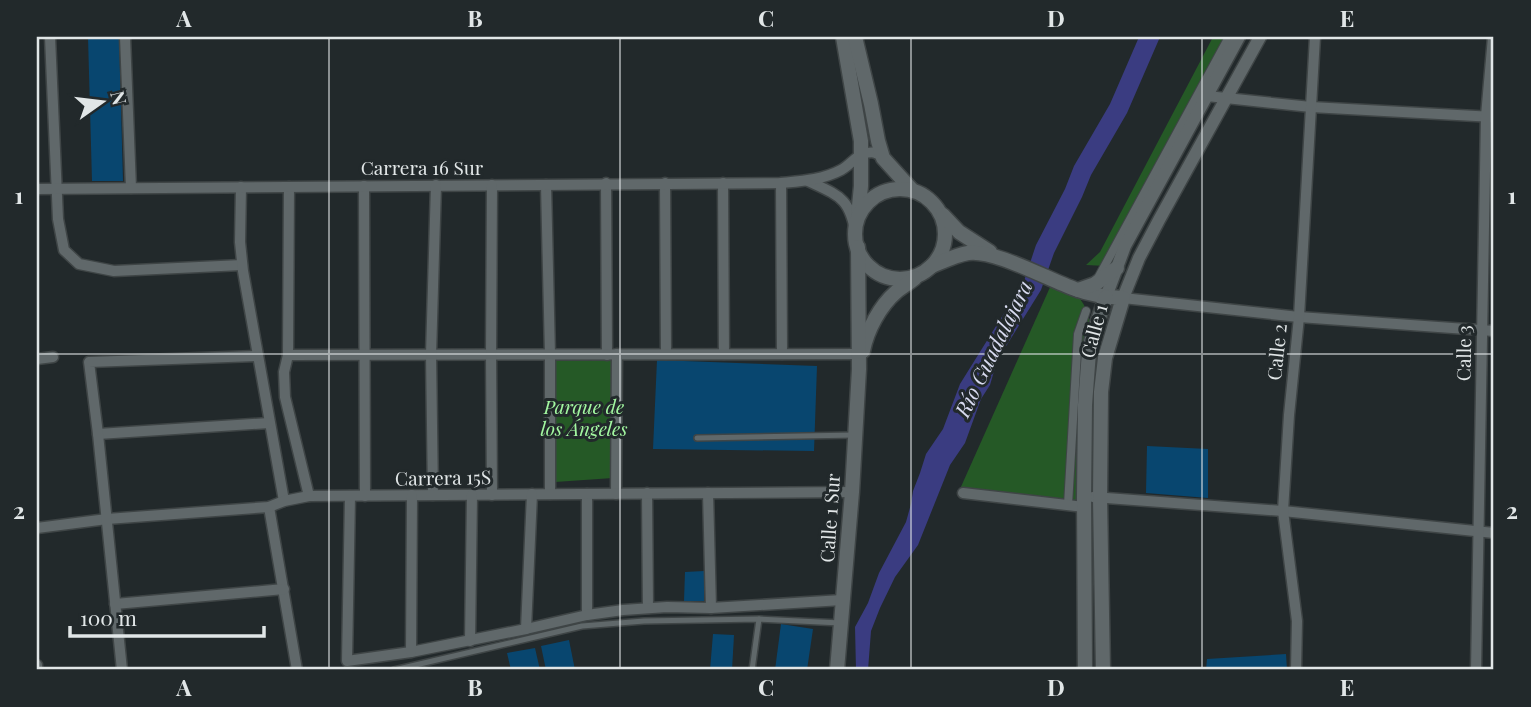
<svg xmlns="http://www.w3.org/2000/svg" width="1531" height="707" viewBox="0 0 1531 707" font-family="'Playfair Display',serif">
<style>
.green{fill:#255926}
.water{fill:#3a3c81}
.building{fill:#08466f}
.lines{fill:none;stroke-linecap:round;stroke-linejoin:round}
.service-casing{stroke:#3f4546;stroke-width:8}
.pedestrian-casing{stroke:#3f4546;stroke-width:10}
.minor-casing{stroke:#3f4546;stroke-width:13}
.tertiary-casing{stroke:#3f4546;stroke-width:15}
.secondary-casing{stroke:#3f4546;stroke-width:17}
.service{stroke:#60686a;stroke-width:5}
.pedestrian{stroke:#60686a;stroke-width:8}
.minor{stroke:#60686a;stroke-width:10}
.tertiary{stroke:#60686a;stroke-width:12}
.secondary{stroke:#60686a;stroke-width:14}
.grid{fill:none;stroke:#e1e6e7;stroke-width:2;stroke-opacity:0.55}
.labels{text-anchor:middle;stroke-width:6;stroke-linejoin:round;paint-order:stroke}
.street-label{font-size:19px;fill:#e1e6e7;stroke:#22292b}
.park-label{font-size:19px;font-style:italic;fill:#a3f8a1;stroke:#22292b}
.water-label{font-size:21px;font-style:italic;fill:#d7daef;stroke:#22292b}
.neatline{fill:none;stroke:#e1e6e7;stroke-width:2.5}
.grid-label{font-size:23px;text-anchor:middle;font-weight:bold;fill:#e1e6e7}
</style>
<rect width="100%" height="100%" fill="#22292b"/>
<g class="green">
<polygon points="1213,37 1230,37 1106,266 1086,265 1100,252"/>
<polygon points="1051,285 1077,294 1084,305 1092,327 1084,504 960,489"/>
<polygon points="555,357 614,358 613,478 555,482"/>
</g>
<polygon class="water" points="1139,37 1160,37 1127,113 1091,175 1082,197 1054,253 1041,290 997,361 990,385 981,399 965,443 950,465 918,545 895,577 880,608 871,631 868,670 856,670 855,627 868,603 879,573 906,522 911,504 913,491 920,473 926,454 943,429 960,384 1024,281 1036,245 1065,189 1074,166 1110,104"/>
<g class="building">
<polygon points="88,37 119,37 123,181 92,181"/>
<polygon points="657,360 817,366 814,451 653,449"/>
<polygon points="1147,446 1208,449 1208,498 1146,493"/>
<polygon points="704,571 704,601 684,601 685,572"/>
<polygon points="781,624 813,629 807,670 775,670"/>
<polygon points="713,634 734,635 732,670 710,670"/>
<polygon points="569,640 575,670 546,670 541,646"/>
<polygon points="535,648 540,670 511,670 507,653"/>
<polygon points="1286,654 1287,670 1206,670 1207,659"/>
</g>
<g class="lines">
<g class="service-casing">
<g id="service">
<polyline points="697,438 854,435"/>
<polyline points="394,670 582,626 644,621 759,619 841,623"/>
<polyline points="752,670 759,619"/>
</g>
</g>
<g class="pedestrian-casing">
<g id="pedestrian">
<polyline points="1097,280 1229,37"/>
<polyline points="1068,505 1078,334 1086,311"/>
</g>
</g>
<g class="minor-casing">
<g id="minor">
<polyline points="50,37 58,219 64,250 79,264 114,271 242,265"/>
<polyline points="125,37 131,188"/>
<polyline points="1207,96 1311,107 1494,117"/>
<path d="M 808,181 C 840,196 850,198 856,235"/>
<polyline points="606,183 607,355"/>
<polyline points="665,183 666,354"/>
<polyline points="723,183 724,354"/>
<polyline points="781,183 782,354"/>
<polyline points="546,185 550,355 550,494"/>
<polyline points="364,186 365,496"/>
<polyline points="241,187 240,242 243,271 284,501"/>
<polyline points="289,187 288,355 284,372 285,397 309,496"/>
<path d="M 37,189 L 781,183 C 802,181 822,180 841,170 C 849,166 855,157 863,154 C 872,151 877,152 883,158"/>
<polyline points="1123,298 1299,317 1494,331"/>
<polyline points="288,355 862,354"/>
<polyline points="37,359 53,357"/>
<polyline points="98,434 269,423"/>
<polyline points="647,493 648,608"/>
<polyline points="708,493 711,608"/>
<polyline points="963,493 1084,507"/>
<polyline points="587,494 587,615"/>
<polyline points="616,494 617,354"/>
<polyline points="433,495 431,355 436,185"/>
<polyline points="492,495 491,355 492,185"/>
<polyline points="350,496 347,661 411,652 526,629 587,615 623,610 667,607 711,608 842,600"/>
<polyline points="1093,497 1283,511 1494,533"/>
<polyline points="269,507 297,670"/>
<polyline points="37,528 107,519 269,507 284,501 309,496 852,492"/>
<polyline points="115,604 284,589"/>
<polyline points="526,629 532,494"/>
<polyline points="470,641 472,495"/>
<polyline points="411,652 412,495"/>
<polyline points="37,665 37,670"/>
<polyline points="122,670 98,434 89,362 258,356"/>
<polyline points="1296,670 1297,621 1283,511 1289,415 1299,317 1315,37"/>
<polyline points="1476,670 1486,116 1493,37"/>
</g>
</g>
<g class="tertiary-casing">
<g id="tertiary">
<polyline points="1106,297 1125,246 1239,37"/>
<polyline points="1123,298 1139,258 1159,220 1260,37"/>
</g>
</g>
<g class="secondary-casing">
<g id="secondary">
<polyline points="843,37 861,141 861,186 858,216"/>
<polyline points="855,37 871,104 878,141 883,158 912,190"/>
<circle cx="900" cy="234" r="45"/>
<polyline points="943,215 959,232 990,252"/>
<path d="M 932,266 C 944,261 956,255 968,253 C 994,249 1049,280 1075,289 C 1091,295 1107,297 1123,298 L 1105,358 L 1101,392 L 1100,498 L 1103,670"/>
<polyline points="1078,290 1095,284 1117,268"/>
<path d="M 863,351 C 867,330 880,306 896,292 C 902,287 909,283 915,278"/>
<polyline points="837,670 852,492 859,369 858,247"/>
<polyline points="1085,670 1084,497 1085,405 1089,352 1092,338 1106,297"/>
</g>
</g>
<use href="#service" class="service"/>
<use href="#pedestrian" class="pedestrian"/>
<use href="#minor" class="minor"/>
<use href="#tertiary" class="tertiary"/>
<use href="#secondary" class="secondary"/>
</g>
<path class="grid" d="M 329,37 L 329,670M 620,37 L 620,670M 911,37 L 911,670M 1202,37 L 1202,670M 37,354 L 1494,354"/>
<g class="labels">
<g class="street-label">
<text x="422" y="175">Carrera 16 Sur</text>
<text transform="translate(1094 331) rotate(-75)" y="7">Calle 1</text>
<text transform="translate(1277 352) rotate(-84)" y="7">Calle 2</text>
<text transform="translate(1464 353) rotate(-89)" y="7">Calle 3</text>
<text transform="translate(443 478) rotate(-1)" y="7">Carrera 15S</text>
<text transform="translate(830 518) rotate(-86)" y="7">Calle 1 Sur</text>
</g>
<g class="park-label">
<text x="584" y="414">Parque de<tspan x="584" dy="22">los Ángeles</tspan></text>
</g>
<g class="water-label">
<text transform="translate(994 349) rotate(-64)" y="7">Río Guadalajara</text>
</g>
</g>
<rect width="1531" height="707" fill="none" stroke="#22292b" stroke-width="77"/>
<g transform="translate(102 102) rotate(76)" stroke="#22292b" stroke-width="5" paint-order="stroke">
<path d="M0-5L12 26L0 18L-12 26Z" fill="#e1e6e7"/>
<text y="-10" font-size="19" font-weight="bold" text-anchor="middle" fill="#e1e6e7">N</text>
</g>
<path d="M70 626v10h194v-10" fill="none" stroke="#e1e6e7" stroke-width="3.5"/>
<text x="80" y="626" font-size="21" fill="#e1e6e7" stroke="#22292b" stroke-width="5" paint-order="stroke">100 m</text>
<rect x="38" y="38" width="1454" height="630" class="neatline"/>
<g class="grid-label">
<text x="184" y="27">A</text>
<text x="475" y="27">B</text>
<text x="766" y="27">C</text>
<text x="1056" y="27">D</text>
<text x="1347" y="27">E</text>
<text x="19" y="204">1</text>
<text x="1512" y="204">1</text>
<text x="19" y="519">2</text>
<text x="1512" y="519">2</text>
<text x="184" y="696">A</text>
<text x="475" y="696">B</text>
<text x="766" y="696">C</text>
<text x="1056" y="696">D</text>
<text x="1347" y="696">E</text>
</g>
</svg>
